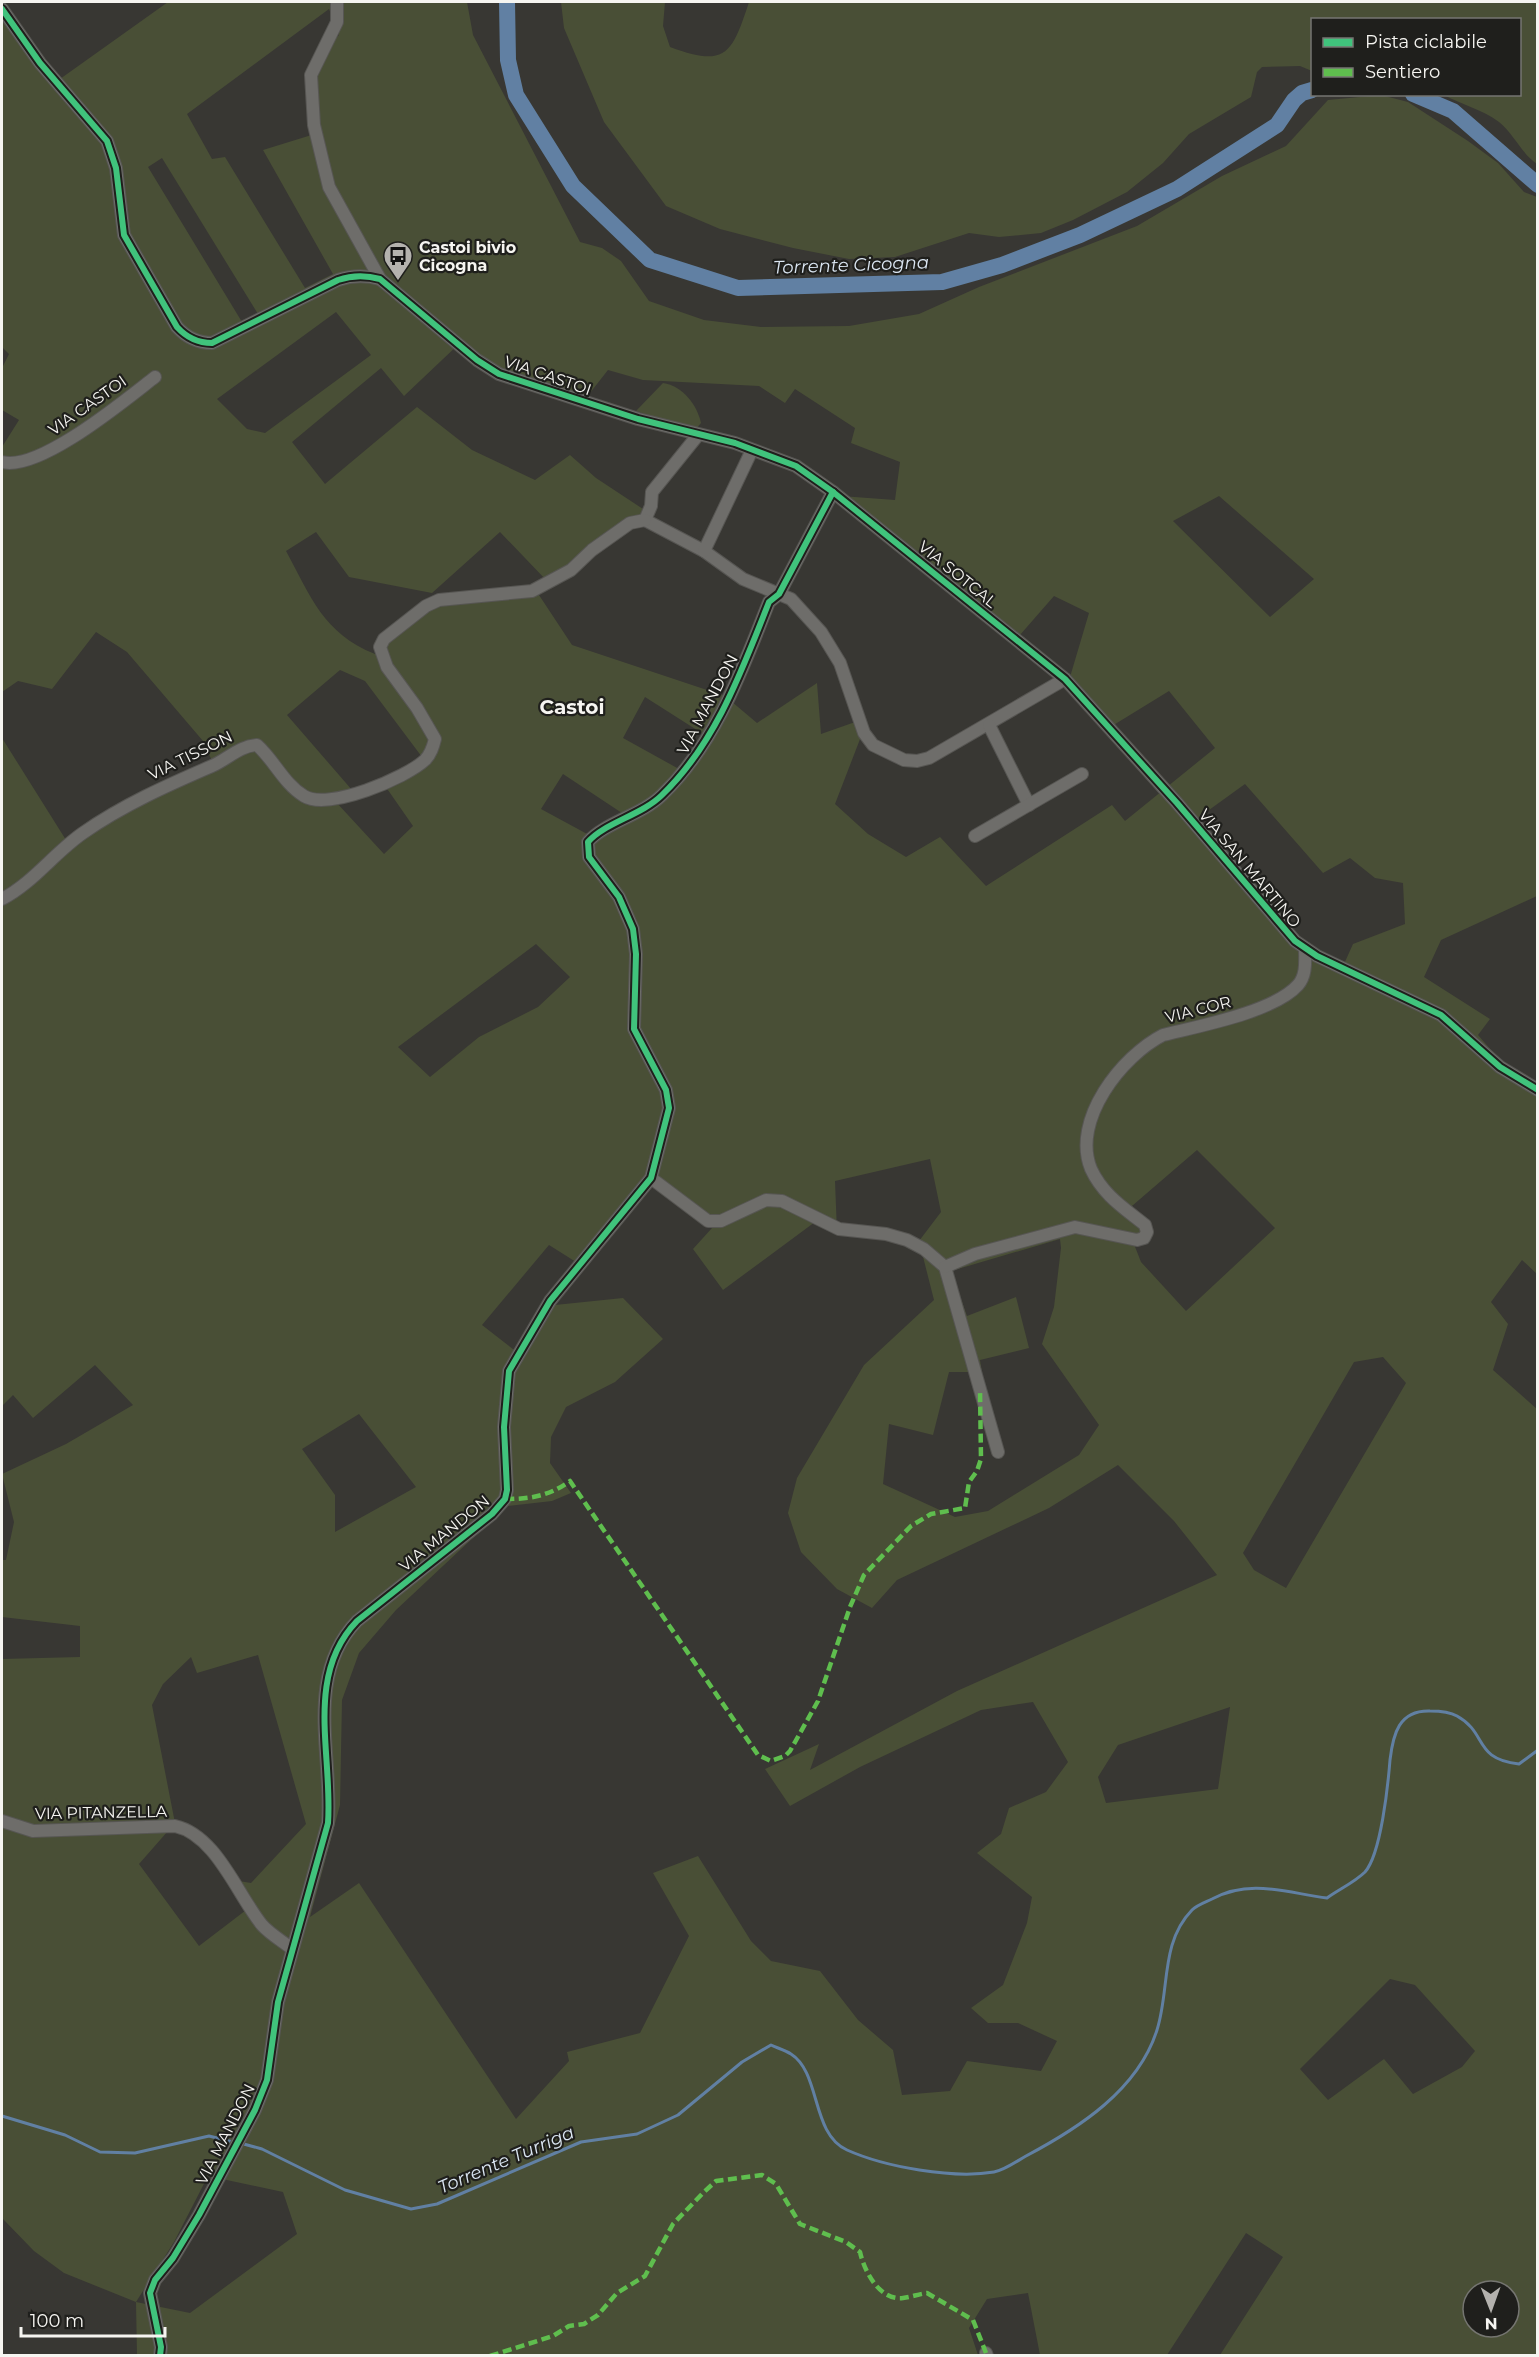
<svg xmlns="http://www.w3.org/2000/svg" width="1539" height="2357" viewBox="0 0 1539 2357" font-family="Montserrat,sans-serif">
<style>
.green{fill:#494f36;fill-rule:evenodd}
.lines{fill:none;stroke-linecap:round;stroke-linejoin:round}
.stream{stroke:#6180a3;stroke-width:3}
.river{stroke:#6180a3;stroke-width:16}
.minor-casing{stroke:#575653;stroke-width:14}
.minor{stroke:#6e6d6a;stroke-width:12}
.quiet{stroke:#5fbe4e;stroke-width:4.5;stroke-dasharray:9 4.5;stroke-linecap:butt}
.cycleway-casing{stroke:#1f1f1c;stroke-width:10}
.cycleway{stroke:#40c37c;stroke-width:6}
.labels{text-anchor:middle;stroke-width:4.5;stroke-linejoin:round;paint-order:stroke}
.poi-label{font-size:16px;font-weight:bold;fill:#f6f5f1;stroke:#1f1f1c;text-anchor:start}
.street-label{font-size:16px;fill:#f6f5f1;stroke:#1f1f1c}
.water-label{font-size:18px;font-style:italic;fill:#dbe6f2;stroke:#1f1f1c}
.quarter-label{font-size:20px;font-weight:bold;fill:#f6f5f1;stroke:#1f1f1c}
</style>
<rect width="100%" height="100%" fill="#383733"/>
<g class="green">
<path d="M 168,2 L 467,2 L 473,35 L 580,242 L 602,248 L 621,261 L 649,301 L 704,320 L 761,327 L 849,326 L 919,314 L 979,287 L 1137,226 L 1222,176 L 1286,146 L 1328,100 L 1381,95 L 1408,102 L 1468,141 L 1498,163 L 1524,192 L 1537,197 L 1537,896 L 1441,940 L 1424,977 L 1490,1019 L 1478,1035 L 1504,1065 L 1537,1084 L 1537,1274 L 1522,1260 L 1491,1302 L 1508,1324 L 1493,1370 L 1538,1410 L 1537,2355 L 1220,2355 L 1283,2257 L 1246,2233 L 1167,2355 L 1040,2355 L 1028,2293 L 987,2299 L 969,2328 L 978,2355 L 137,2355 L 136,2302 L 64,2273 L 34,2251 L 2,2218 L 2,1659 L 80,1657 L 80,1626 L 2,1617 L 2,1560 L 6,1560 L 14,1522 L 2,1474 L 66,1444 L 133,1405 L 95,1365 L 33,1418 L 13,1395 L 2,1406 L 2,738 L 66,840 L 212,761 L 203,741 L 127,652 L 96,632 L 52,689 L 18,681 L 2,692 L 2,447 L 19,420 L 2,410 L 2,368 L 9,354 L 2,347 L 2,16 L 60,79 ZM 329,9 L 339,35 C 310,63 316,95 318,133 L 263,150 L 333,274 L 305,288 L 225,157 L 212,159 L 187,114 ZM 162,158 L 258,314 L 242,322 L 148,167 ZM 336,312 L 371,355 L 265,433 L 247,429 L 217,399 ZM 461,342 C 499,375 539,384 586,398 L 608,370 L 643,380 L 759,386 L 785,403 L 795,389 L 855,428 L 851,443 L 900,462 L 895,500 L 841,496 L 1012,644 L 1054,596 L 1089,613 L 1070,677 L 1112,726 L 1169,691 L 1215,748 L 1125,821 L 1112,805 L 986,886 L 940,837 L 906,857 L 868,834 L 835,804 L 862,734 L 858,721 L 821,734 L 817,683 L 757,723 L 725,696 L 572,645 L 537,592 L 440,596 L 401,624 L 375,654 C 323,633 311,597 286,551 L 316,532 L 349,577 L 432,593 L 500,532 L 547,581 L 637,523 L 643,509 L 596,478 L 570,455 L 535,480 L 472,450 L 417,407 L 325,484 L 292,442 L 381,368 L 404,396 ZM 1219,496 L 1314,579 L 1270,617 L 1173,521 ZM 340,670 L 365,681 L 422,757 L 381,780 L 413,826 L 384,854 L 336,802 L 352,790 L 287,715 ZM 645,697 L 711,739 L 688,774 L 623,738 ZM 563,774 L 628,817 L 589,835 L 541,809 ZM 1245,784 L 1323,873 L 1350,858 L 1375,878 L 1403,883 L 1405,924 L 1353,944 L 1344,964 L 1296,945 L 1191,823 ZM 536,944 L 570,977 L 538,1007 L 479,1037 L 430,1077 L 398,1047 ZM 1197,1150 L 1275,1228 L 1186,1311 L 1141,1262 L 1132,1239 L 1146,1229 L 1125,1212 ZM 930,1159 L 941,1212 L 919,1241 L 934,1300 L 864,1365 L 797,1478 L 788,1513 L 801,1552 L 837,1589 L 872,1608 L 897,1580 L 1049,1508 L 1118,1465 L 1174,1521 L 1217,1575 L 957,1691 L 810,1770 L 819,1744 L 765,1769 L 790,1806 L 860,1767 L 981,1710 L 1033,1702 L 1068,1762 L 1046,1792 L 1009,1808 L 1001,1834 L 977,1853 L 1032,1897 L 1027,1923 L 1003,1985 L 971,2008 L 988,2023 L 1018,2023 L 1057,2041 L 1041,2071 L 967,2061 L 950,2091 L 902,2095 L 893,2050 L 858,2020 L 820,1971 L 771,1961 L 751,1941 L 698,1856 L 653,1873 L 689,1936 L 640,2033 L 567,2052 L 569,2061 L 516,2119 L 359,1883 L 310,1917 L 340,1805 L 342,1700 L 359,1653 L 396,1610 L 507,1506 L 552,1501 L 571,1493 L 550,1463 L 551,1437 L 566,1407 L 615,1382 L 663,1339 L 623,1298 L 555,1305 L 523,1357 L 482,1325 L 549,1245 L 576,1262 L 645,1175 L 712,1228 L 693,1249 L 723,1290 L 815,1222 L 837,1232 L 835,1181 ZM 1060,1239 L 1061,1248 L 1054,1307 L 1042,1344 L 1099,1425 L 1079,1455 L 988,1511 L 955,1517 L 883,1484 L 889,1424 L 933,1435 L 949,1372 L 982,1372 L 980,1360 L 1029,1348 L 1016,1297 L 967,1316 L 951,1271 ZM 1383,1357 L 1406,1383 L 1286,1588 L 1254,1570 L 1243,1553 L 1354,1362 ZM 359,1414 L 416,1487 L 335,1532 L 335,1495 L 302,1449 ZM 258,1655 L 306,1824 L 251,1883 L 239,1881 L 254,1904 L 199,1946 L 139,1864 L 175,1823 L 152,1705 L 163,1684 L 191,1657 L 197,1673 ZM 1230,1707 L 1218,1789 L 1106,1803 L 1098,1777 L 1118,1745 ZM 1390,1979 L 1415,1985 L 1475,2051 L 1462,2067 L 1413,2094 L 1384,2059 L 1328,2100 L 1300,2069 ZM 208,2176 L 283,2192 L 297,2234 L 190,2313 L 136,2302 L 174,2242 ZM 1473,2291 L 1509,2291 L 1509,2327 L 1473,2327 Z"/>
<path d="M 561,2 L 665,2 L 663,26 L 670,47 C 726,68 732,54 749,2 L 1537,2 L 1537,164 C 1521,153 1514,134 1499,122 C 1482,109 1462,105 1444,95 L 1520,94 L 1520,20 L 1312,20 L 1312,71 L 1300,66 L 1262,67 L 1257,72 L 1251,97 L 1189,134 L 1163,163 L 1127,192 L 1073,220 L 1041,233 L 999,237 L 969,233 L 895,257 L 849,259 L 793,248 L 720,229 L 666,206 L 604,122 L 564,28 Z"/>
<path d="M 663,383 C 683,386 697,405 701,423 L 695,430 L 636,411 Z"/>
</g>
<g class="lines">
<g class="stream">
<polyline points="2,2116 65,2135 100,2152 135,2153 209,2136 233,2142"/>
<path d="M 240,2143 L 262,2149 L 345,2190 L 411,2209 L 437,2204 L 581,2142 L 637,2134 L 678,2115 L 742,2062 L 771,2045 C 777,2048 785,2050 791,2054 C 821,2073 811,2134 847,2150 C 885,2167 953,2179 994,2172 C 1005,2170 1017,2161 1026,2156 C 1079,2128 1138,2090 1157,2030 C 1170,1989 1160,1943 1192,1910 C 1197,1905 1206,1902 1212,1899 C 1250,1878 1287,1893 1327,1898 C 1338,1890 1355,1882 1365,1872 C 1381,1854 1388,1785 1390,1760 C 1393,1734 1399,1710 1430,1711 C 1438,1711 1450,1712 1457,1716 C 1488,1733 1473,1759 1519,1764 L 1538,1750"/>
</g>
<g class="river">
<polyline points="507,2 508,60 516,95 573,186 650,260 738,288 942,282 1002,265 1080,235 1177,189 1277,125 1294,100 1302,93 1312,90"/>
<polyline points="1413,94 1453,111 1538,185"/>
</g>
<g class="minor-casing">
<g id="minor">
<polyline points="337,2 337,22 311,75 314,125 329,187 380,279"/>
<path d="M 2,9 L 40,63 L 107,141 L 116,168 L 124,235 L 177,327 C 187,338 198,343 212,343 L 338,280 C 353,275 365,275 380,279 L 477,360 L 499,374 L 638,419 L 735,443 L 796,466 L 833,492 L 1065,679 L 1177,803 L 1295,941 L 1317,956 L 1441,1015 L 1500,1067 L 1538,1090"/>
<path d="M 2,462 C 39,472 125,400 155,377"/>
<polyline points="645,520 704,551 743,579 791,599 821,632 840,663 864,733 873,745 904,760 917,761 929,758 1065,679"/>
<polyline points="645,520 651,506 652,492 698,435"/>
<polyline points="704,551 752,450"/>
<polyline points="989,725 1029,805"/>
<polyline points="975,836 1082,774"/>
<path d="M 2,899 C 33,883 54,853 83,833 C 123,805 168,785 212,766 C 228,759 239,746 257,745 C 274,760 284,784 304,796 C 328,811 406,778 425,760 C 431,754 433,747 435,739 L 417,708 L 387,667 L 380,647 L 384,639 L 426,606 L 439,600 L 532,591 L 571,570 L 592,550 L 630,523 L 645,520"/>
<polyline points="651,1178 708,1221 721,1221 766,1200 782,1201 839,1229 886,1234 907,1240 924,1249 945,1267 998,1452"/>
<path d="M 945,1267 L 975,1254 L 1075,1227 L 1137,1240 L 1144,1238 L 1147,1232 L 1145,1225 C 1124,1208 1103,1195 1091,1169 C 1071,1120 1122,1056 1163,1035 C 1199,1026 1274,1012 1298,985 C 1307,975 1305,960 1305,948"/>
<path d="M 2,1821 L 33,1831 L 175,1826 C 216,1835 237,1894 262,1925 C 270,1934 282,1941 291,1948"/>
<polyline points="986,2353 987,2356"/>
<path d="M 160,2356 L 161,2347 L 150,2293 L 155,2280 L 173,2258 L 199,2215 L 255,2110 L 267,2080 L 278,2002 L 328,1823 C 333,1755 304,1676 357,1621 L 492,1514 L 505,1499 L 507,1490 L 504,1427 L 509,1371 L 550,1301 L 651,1178 L 669,1108 L 666,1090 L 634,1029 L 636,954 L 633,929 L 619,897 L 589,857 L 588,842 C 604,823 642,815 662,795 C 716,743 742,670 769,602 L 779,594 L 833,492"/>
</g>
</g>
<use href="#minor" class="minor"/>
<g class="quiet">
<path d="M 505,1499 C 531,1499 549,1496 570,1481 L 758,1755 L 771,1761 L 785,1756 L 790,1751 L 818,1701 L 850,1607 L 864,1575 L 911,1526 L 931,1514 L 965,1508 L 969,1482 L 977,1471 L 981,1459 L 980,1389"/>
<path d="M 490,2356 L 553,2336 L 569,2326 L 584,2324 L 598,2315 L 617,2293 L 645,2276 L 673,2224 L 704,2192 L 716,2181 L 762,2175 L 776,2184 L 800,2224 L 846,2242 L 860,2252 C 864,2270 879,2301 903,2298 C 911,2297 919,2294 927,2293 L 973,2320 L 986,2353"/>
</g>
<g class="cycleway-casing">
<g id="cycleway">
<path d="M 2,9 L 40,63 L 107,141 L 116,168 L 124,235 L 177,327 C 187,338 198,343 212,343 L 338,280 C 353,275 365,275 380,279 L 477,360 L 499,374 L 638,419 L 735,443 L 796,466 L 833,492 L 1065,679 L 1177,803 L 1295,941 L 1317,956 L 1441,1015 L 1500,1067 L 1538,1090"/>
<path d="M 160,2356 L 161,2347 L 150,2293 L 155,2280 L 173,2258 L 199,2215 L 255,2110 L 267,2080 L 278,2002 L 328,1823 C 333,1755 304,1676 357,1621 L 492,1514 L 505,1499 L 507,1490 L 504,1427 L 509,1371 L 550,1301 L 651,1178 L 669,1108 L 666,1090 L 634,1029 L 636,954 L 633,929 L 619,897 L 589,857 L 588,842 C 604,823 642,815 662,795 C 716,743 742,670 769,602 L 779,594 L 833,492"/>
</g>
</g>
<use href="#cycleway" class="cycleway"/>
</g>
<defs>
<g id="bus-pin" transform="scale(1.5)"><path d="M0 17L-7.5 6A9.5 9.5 0 1 1 7.5 6Z" fill="#b4b2ae" stroke="#1f1f1c"/><path d="M-5-6H5V4H4V6H2V4H-2V6H-4V4H-5ZM-3.5-4V0h7V-4ZM-3.5 1.2v1.5H-2V1.2ZM2 1.2v1.5H3.5V1.2Z" fill="#111"/></g>
</defs>
<g fill-rule="evenodd">
<use href="#bus-pin" x="398" y="256"/>
</g>
<g class="labels">
<g class="poi-label">
<text x="419" y="253">Castoi bivio<tspan x="419" dy="18">Cicogna</tspan></text>
</g>
<g class="street-label">
<text transform="translate(548 375) rotate(19)" y="6">VIA CASTOI</text>
<text transform="translate(87 405) rotate(-35)" y="6">VIA CASTOI</text>
<text transform="translate(958 574) rotate(39)" y="6">VIA SOTCAL</text>
<text transform="translate(707 704) rotate(-62)" y="6">VIA MANDON</text>
<text transform="translate(190 755) rotate(-26)" y="6">VIA TISSON</text>
<text transform="translate(1250 868) rotate(50)" y="6">VIA SAN MARTINO</text>
<text transform="translate(1198 1009) rotate(-14)" y="6">VIA COR</text>
<text transform="translate(444 1533) rotate(-39)" y="6">VIA MANDON</text>
<text transform="translate(101 1812) rotate(-1)" y="6">VIA PITANZELLA</text>
<text transform="translate(225 2134) rotate(-63)" y="6">VIA MANDON</text>
</g>
<g class="water-label">
<text transform="translate(851 265) rotate(-2)" y="6">Torrente Cicogna</text>
<text transform="translate(506 2160) rotate(-23)" y="6">Torrente Turriga</text>
</g>
<g class="quarter-label">
<text x="572" y="714">Castoi</text>
</g>
</g>
<rect width="1539" height="2357" fill="none" stroke="#f6f5f1" stroke-width="6"/>
<rect x="1311" y="18" width="210" height="78" fill="#1f1f1c" stroke="#757571" stroke-width="1.5"/>
<rect x="1323" y="38" width="30" height="9" fill="#40c37c" stroke="#757571" stroke-width="1.5"/>
<text x="1365" y="48" font-size="18" fill="#f6f5f1">Pista ciclabile</text>
<rect x="1323" y="68" width="30" height="9" fill="#5fbe4e" stroke="#757571" stroke-width="1.5"/>
<text x="1365" y="78" font-size="18" fill="#f6f5f1">Sentiero</text>
<g transform="translate(1491 2309) rotate(179)"><circle r="28" fill="#1f1f1c" stroke="#757571" stroke-width="1.5"/>
<path d="M0-4.5L10 22L0 15L-10 22Z" fill="#b4b2ae"/>
<text y="-9" font-size="16" font-weight="bold" text-anchor="middle" fill="#f6f5f1">N</text>
</g>
<path d="M21 2327v9h144v-9" fill="none" stroke="#f6f5f1" stroke-width="3"/>
<text x="30" y="2327" font-size="18" fill="#f6f5f1" stroke="#1f1f1c" stroke-width="4.5" paint-order="stroke">100 m</text>
</svg>
